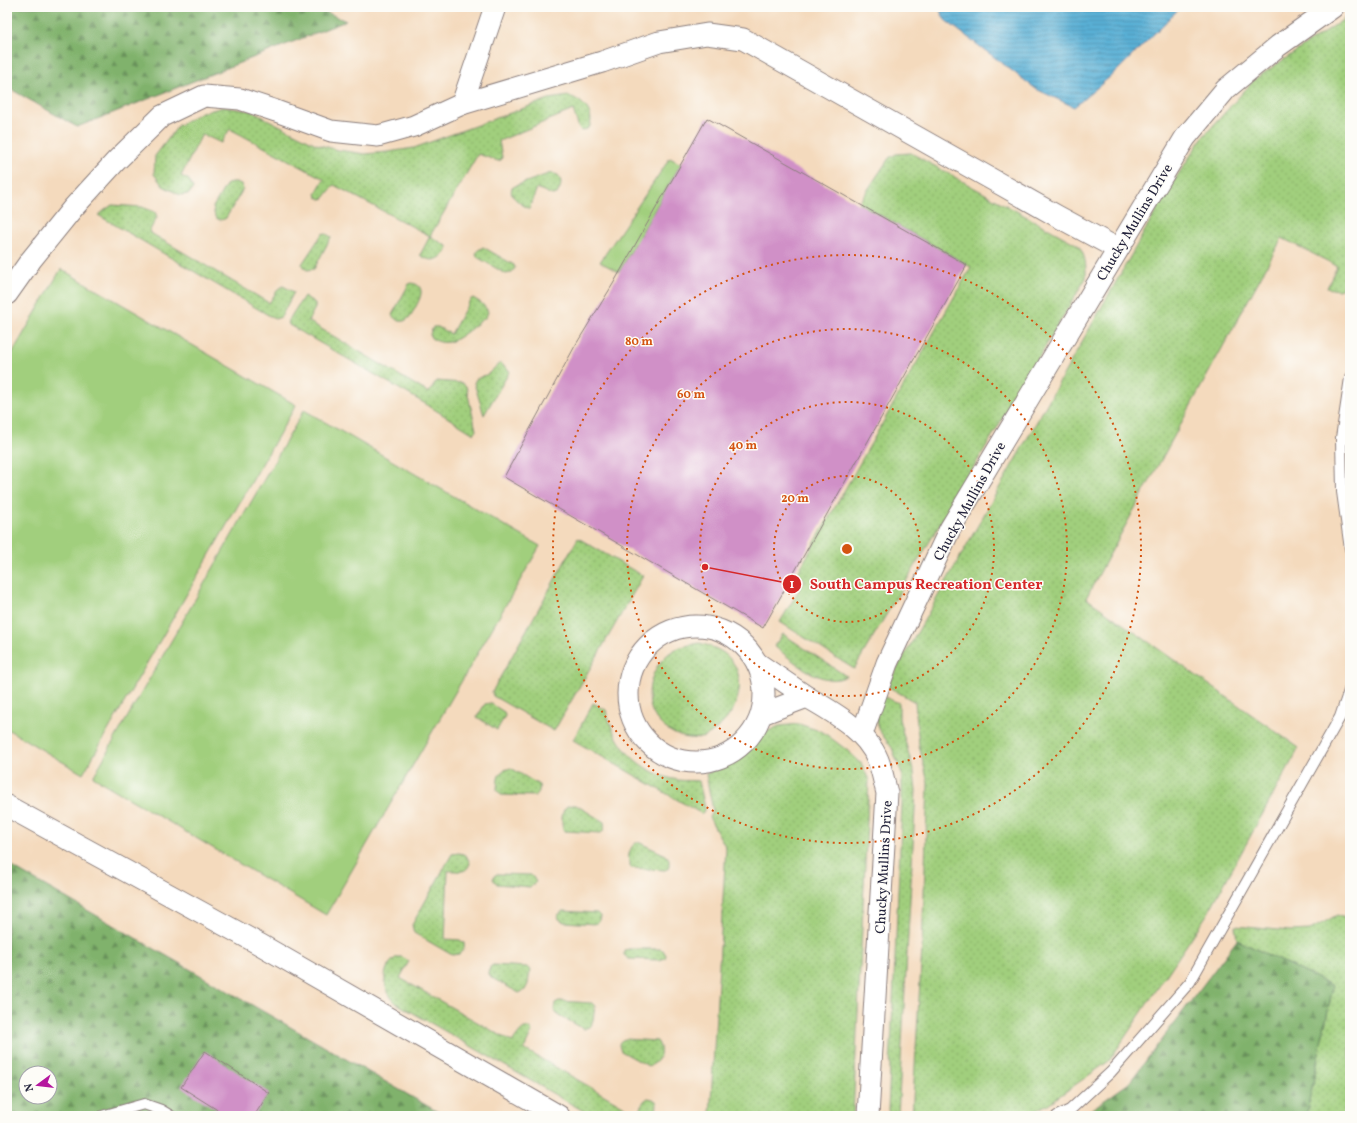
<svg xmlns="http://www.w3.org/2000/svg" width="1357" height="1123" viewBox="0 0 1357 1123" font-family="Vollkorn,serif">
<style>
.grass{fill:url(#grass-dots);stroke:#62785c}
.forest{fill:url(#forest-firs);stroke:#516a54;fill-rule:evenodd}
.park{fill:#a1cf7d;stroke:#62785c}
.water{fill:url(#water-rules);stroke:#3e6988}
.building{fill:#d090c7}
.lines{fill:none;stroke-linecap:round;stroke-linejoin:round}
.lane-casing{stroke:#8b7e7c;stroke-width:12}
.street-casing{stroke:#8b7e7c;stroke-width:23}
.lane{stroke:#fff;stroke-width:10}
.street{stroke:#fff;stroke-width:21}
.ring{fill:none;stroke:#d45411;stroke-width:2;stroke-dasharray:2 4}
.labels{text-anchor:middle;stroke-width:3;stroke-linejoin:round;paint-order:stroke}
.street-label{font-size:14px;fill:#22223b;stroke:#fdfcf7}
.centre{fill:#d45411;stroke:#fdfcf7;stroke-width:2}
.ring-label{font-size:12px;text-anchor:middle;font-weight:bold;fill:#d45411;stroke:#fdfcf7;stroke-width:3;stroke-linejoin:round;paint-order:stroke}
.leader{fill:none;stroke:#d62828;stroke-width:1.5}
.callout-dot{fill:#d62828;stroke:#fdfcf7;stroke-width:1.5}
.mark-label{font-size:12px;text-anchor:middle;font-weight:bold;fill:#fff}
.callout-label{font-size:15px;text-anchor:middle;font-weight:bold;fill:#d62828;stroke:#fdfcf7;stroke-width:3;stroke-linejoin:round;paint-order:stroke}
</style>
<defs>
<pattern id="grass-dots" width="8" height="8" patternUnits="userSpaceOnUse"><rect width="8" height="8" fill="#a1cf7d"/><path d="M2 2h.1M6 6h.1" fill="none" stroke="#8ab16d" stroke-width="1.8" stroke-linecap="round"/></pattern>
<pattern id="forest-firs" width="22" height="20" patternUnits="userSpaceOnUse"><rect width="22" height="20" fill="#80b26c"/><path d="M5 1l3.5 6h-7zM16 11l3.5 6h-7z" fill="#68905a"/></pattern>
<pattern id="water-rules" width="6" height="5" patternUnits="userSpaceOnUse"><rect width="6" height="5" fill="#5ab0d6"/><path d="M0 2.5h6" fill="none" stroke="#4a8faf"/></pattern>
</defs>
<rect width="100%" height="100%" fill="#fdfcf7"/>
<filter id="ink" filterUnits="userSpaceOnUse"><feTurbulence type="fractalNoise" baseFrequency=".025" numOctaves="2"/><feDisplacementMap in="SourceGraphic" scale="8" xChannelSelector="R" yChannelSelector="G"/><feConvolveMatrix kernelMatrix="1 2 1 2 8 2 1 2 1" color-interpolation-filters="sRGB"/></filter>
<filter id="wash" filterUnits="userSpaceOnUse"><feTurbulence type="fractalNoise" baseFrequency=".012" numOctaves="4" result="noise"/><feDisplacementMap in="SourceGraphic" scale="16" xChannelSelector="R" yChannelSelector="G"/><feGaussianBlur stdDeviation="0.9" result="paint"/><feColorMatrix in="noise" values="0 0 0 0 0 0 0 0 0 0 0 0 0 0 0 0 0 1.4 0 .05"/><feComposite in="paint" operator="in"/></filter>
<g filter="url(#wash)">
<rect width="100%" height="100%" fill="#f4dabd"/>
<g class="grass">
<polygon points="1350,15 1350,286 1338,290 1327,288 1337,266 1282,238 1086,598 1299,748 1208,913 1109,1061 1048,1104 1025,1116 912,1116 922,948 928,783 919,745 915,702 887,686 1168,190 1202,138 1255,79"/>
<path d="M 569,96 C 582,100 596,113 589,128 L 582,131 L 579,128 L 573,110 L 499,141 L 502,157 L 501,160 L 498,161 L 478,154 L 430,236 L 448,247 C 442,260 432,264 420,255 L 430,236 L 334,185 L 324,198 L 321,199 L 317,197 L 316,193 L 324,179 L 230,129 L 221,143 L 202,134 L 181,176 L 189,180 L 193,188 L 189,194 L 180,195 L 163,186 L 154,174 L 155,156 L 178,126 L 198,114 L 223,107 L 251,111 L 316,144 L 338,150 L 365,154 L 388,152 L 414,148 L 549,99 Z"/>
<path d="M 911,153 L 1078,245 C 1086,257 1086,263 1086,278 L 854,669 L 780,622 L 805,580 L 797,574 L 971,267 L 859,203 L 889,158 L 896,154 Z"/>
<path d="M 551,173 L 558,175 C 563,182 561,187 557,194 L 552,195 L 537,188 L 529,209 C 522,204 508,197 512,188 L 515,186 Z"/>
<path d="M 231,182 L 236,182 L 241,184 L 243,189 L 226,218 C 221,221 219,220 215,217 L 213,207 L 226,185 Z"/>
<polygon points="112,205 142,207 155,212 157,217 149,232 269,303 279,288 283,286 294,292 281,317 275,319 98,215"/>
<polygon points="325,233 331,237 314,269 307,270 303,267 302,264 322,234"/>
<polygon points="483,247 514,265 515,268 511,273 506,274 477,257 476,254 477,251"/>
<path d="M 412,283 C 428,286 419,301 414,310 C 412,313 410,318 406,320 C 401,323 395,320 392,315 L 409,284 Z"/>
<polygon points="304,296 315,303 315,308 308,321 429,393 436,381 462,383 466,386 476,430 474,434 424,403 289,325 288,321"/>
<path d="M 473,298 C 480,302 485,305 488,312 L 486,317 C 476,324 462,337 452,341 C 445,344 437,342 431,338 L 430,334 L 433,327 L 438,327 L 451,334 L 470,300 Z"/>
<polygon points="500,363 510,371 484,415 474,383 476,379 488,374"/>
<polygon points="578,538 643,576 554,731 493,696 492,692"/>
<path d="M 783,634 L 846,676 C 824,690 791,659 774,646 Z"/>
<path d="M 700,643 C 709,646 717,648 725,654 C 748,673 741,705 722,724 C 717,728 712,734 705,737 C 695,740 682,738 673,733 C 664,728 656,721 652,711 C 644,691 653,664 671,652 C 679,646 690,645 700,643 Z"/>
<polygon points="882,696 899,703 899,719 914,773 916,791 898,1116 890,1116 888,1110 902,805 902,774 892,748 878,729 875,711"/>
<polygon points="490,703 504,712 505,716 497,730 477,717 485,704"/>
<path d="M 593,703 L 606,710 C 615,747 640,773 678,780 C 685,781 692,780 699,781 L 705,808 L 702,814 L 573,740 Z"/>
<polygon points="799,724 823,732 848,751 861,763 869,780 853,1116 710,1116 726,848 709,817 713,811 706,774 742,756 764,733 779,726"/>
<path d="M 511,768 L 539,785 C 540,790 539,793 535,796 L 501,795 L 497,790 C 498,777 497,771 511,768 Z"/>
<path d="M 576,805 L 604,822 C 605,827 605,830 601,833 L 564,831 C 561,825 561,812 566,807 C 569,805 572,805 576,805 Z"/>
<path d="M 638,842 L 666,855 L 669,859 L 669,868 L 665,870 L 631,868 C 626,860 629,845 638,842 Z"/>
<path d="M 459,853 L 466,855 L 470,863 C 466,875 458,870 448,871 L 445,939 L 460,940 L 464,943 C 465,948 463,951 459,954 L 452,955 L 414,933 L 412,925 L 452,854 Z"/>
<polygon points="498,874 531,875 533,877 536,882 530,887 497,884 493,879 495,875"/>
<polygon points="563,911 597,913 600,916 599,921 595,924 564,922 559,919 558,915"/>
<polygon points="1337,915 1350,920 1350,1116 1306,1116 1333,986 1237,940 1235,926 1290,931 1310,930"/>
<polygon points="629,949 660,949 663,950 666,955 665,958 660,960 629,959 624,955 624,950"/>
<path d="M 397,957 L 402,957 L 409,961 L 400,978 L 512,1042 C 517,1036 525,1020 532,1032 L 524,1049 L 637,1114 L 644,1101 L 648,1098 L 653,1099 L 657,1102 L 656,1116 L 592,1116 L 396,1003 C 383,991 379,968 397,957 Z"/>
<polygon points="493,965 527,967 530,970 528,984 525,990 519,993 492,978 489,974 490,967"/>
<polygon points="559,1001 592,1003 595,1006 593,1020 591,1026 584,1029 557,1014 554,1010 555,1003"/>
<path d="M 625,1039 L 657,1041 C 664,1050 660,1064 648,1066 L 621,1051 C 618,1045 618,1041 625,1039 Z"/>
</g>
<g class="forest">
<polygon points="7,7 315,7 346,21 77,127 7,87"/>
<path d="M 7,864 L 445,1116 L 7,1116 ZM 26,1073 L 50,1073 L 50,1097 L 26,1097 Z"/>
<polygon points="1237,940 1333,986 1306,1116 1082,1116 1129,1083"/>
</g>
<g class="park">
<polygon points="670,158 681,164 619,272 600,262"/>
<polygon points="61,269 296,405 83,774 7,729 7,362"/>
<polygon points="304,410 540,546 326,915 93,777"/>
</g>
<polygon class="water" points="938,7 1181,7 1117,71 1074,107 1036,89 945,20"/>
<g id="blocks">
<g class="building">
<polygon points="707,118 967,265 763,628 504,477 575,346 613,284"/>
<polygon points="205,1051 269,1093 254,1116 227,1116 181,1087"/>
</g>
</g>
</g>
<g filter="url(#ink)">
<use href="#blocks" fill-opacity="0" stroke="#8b7e7c" stroke-width="1"/>
<g class="lines">
<g class="lane-casing">
<g id="lane">
<polyline points="1350,378 1341,438 1342,492 1350,549"/>
<polyline points="102,1116 144,1104 161,1110 171,1116"/>
<polyline points="1057,1116 1070,1110 1111,1072 1190,982 1340,717 1350,688"/>
</g>
</g>
<g class="street-casing">
<g id="street">
<polyline points="462,104 495,7"/>
<polyline points="7,294 31,260 73,208 116,161 162,116 204,96 240,99 276,111 331,131 378,136 414,126 462,104 602,62 659,42 707,34 743,39 1057,216 1118,249"/>
<circle cx="696" cy="694" r="68"/>
<polyline points="757,663 807,697"/>
<path d="M 762,714 L 807,697 C 833,712 866,730 878,760 C 882,770 884,782 887,793 L 868,1116"/>
<polyline points="862,734 887,663 950,529 1185,138 1226,89 1278,46 1333,7"/>
<polyline points="7,806 261,945 559,1116"/>
</g>
</g>
<use href="#lane" class="lane"/>
<use href="#street" class="street"/>
</g>
</g>
<g class="ring">
<circle cx="847" cy="549" r="73"/>
<circle cx="847" cy="549" r="147"/>
<circle cx="847" cy="549" r="220"/>
<circle cx="847" cy="549" r="294"/>
</g>
<g class="labels">
<g class="street-label">
<text transform="translate(1134 222) rotate(-59)" y="5">Chucky Mullins Drive</text>
<text transform="translate(969 501) rotate(-61)" y="5">Chucky Mullins Drive</text>
<text transform="translate(883 867) rotate(-87)" y="5">Chucky Mullins Drive</text>
</g>
</g>
<circle cx="847" cy="549" r="6" class="centre"/>
<g class="ring-label">
<text x="639" y="345">80 m</text>
<text x="691" y="398">60 m</text>
<text x="743" y="449">40 m</text>
<text x="795" y="502">20 m</text>
</g>
<path class="leader" d="M705 567L792 584"/>
<g class="callout-dot">
<circle cx="705" cy="567" r="4"/>
<circle cx="792" cy="584" r="10"/>
</g>
<g class="mark-label">
<text x="792" y="588">1</text>
</g>
<g class="callout-label">
<text x="926" y="589">South Campus Recreation Center</text>
</g>
<rect width="1357" height="1123" fill="none" stroke="#fdfcf7" stroke-width="24"/>
<g transform="translate(38 1085) rotate(255)"><circle r="19" fill="#fdfcf7" stroke="#a5a5ac"/>
<path d="M0-3L7 15L0 10L-7 15Z" fill="#b5179e"/>
<text y="-6" font-size="11" font-weight="bold" text-anchor="middle" fill="#22223b">N</text>
</g>
</svg>
